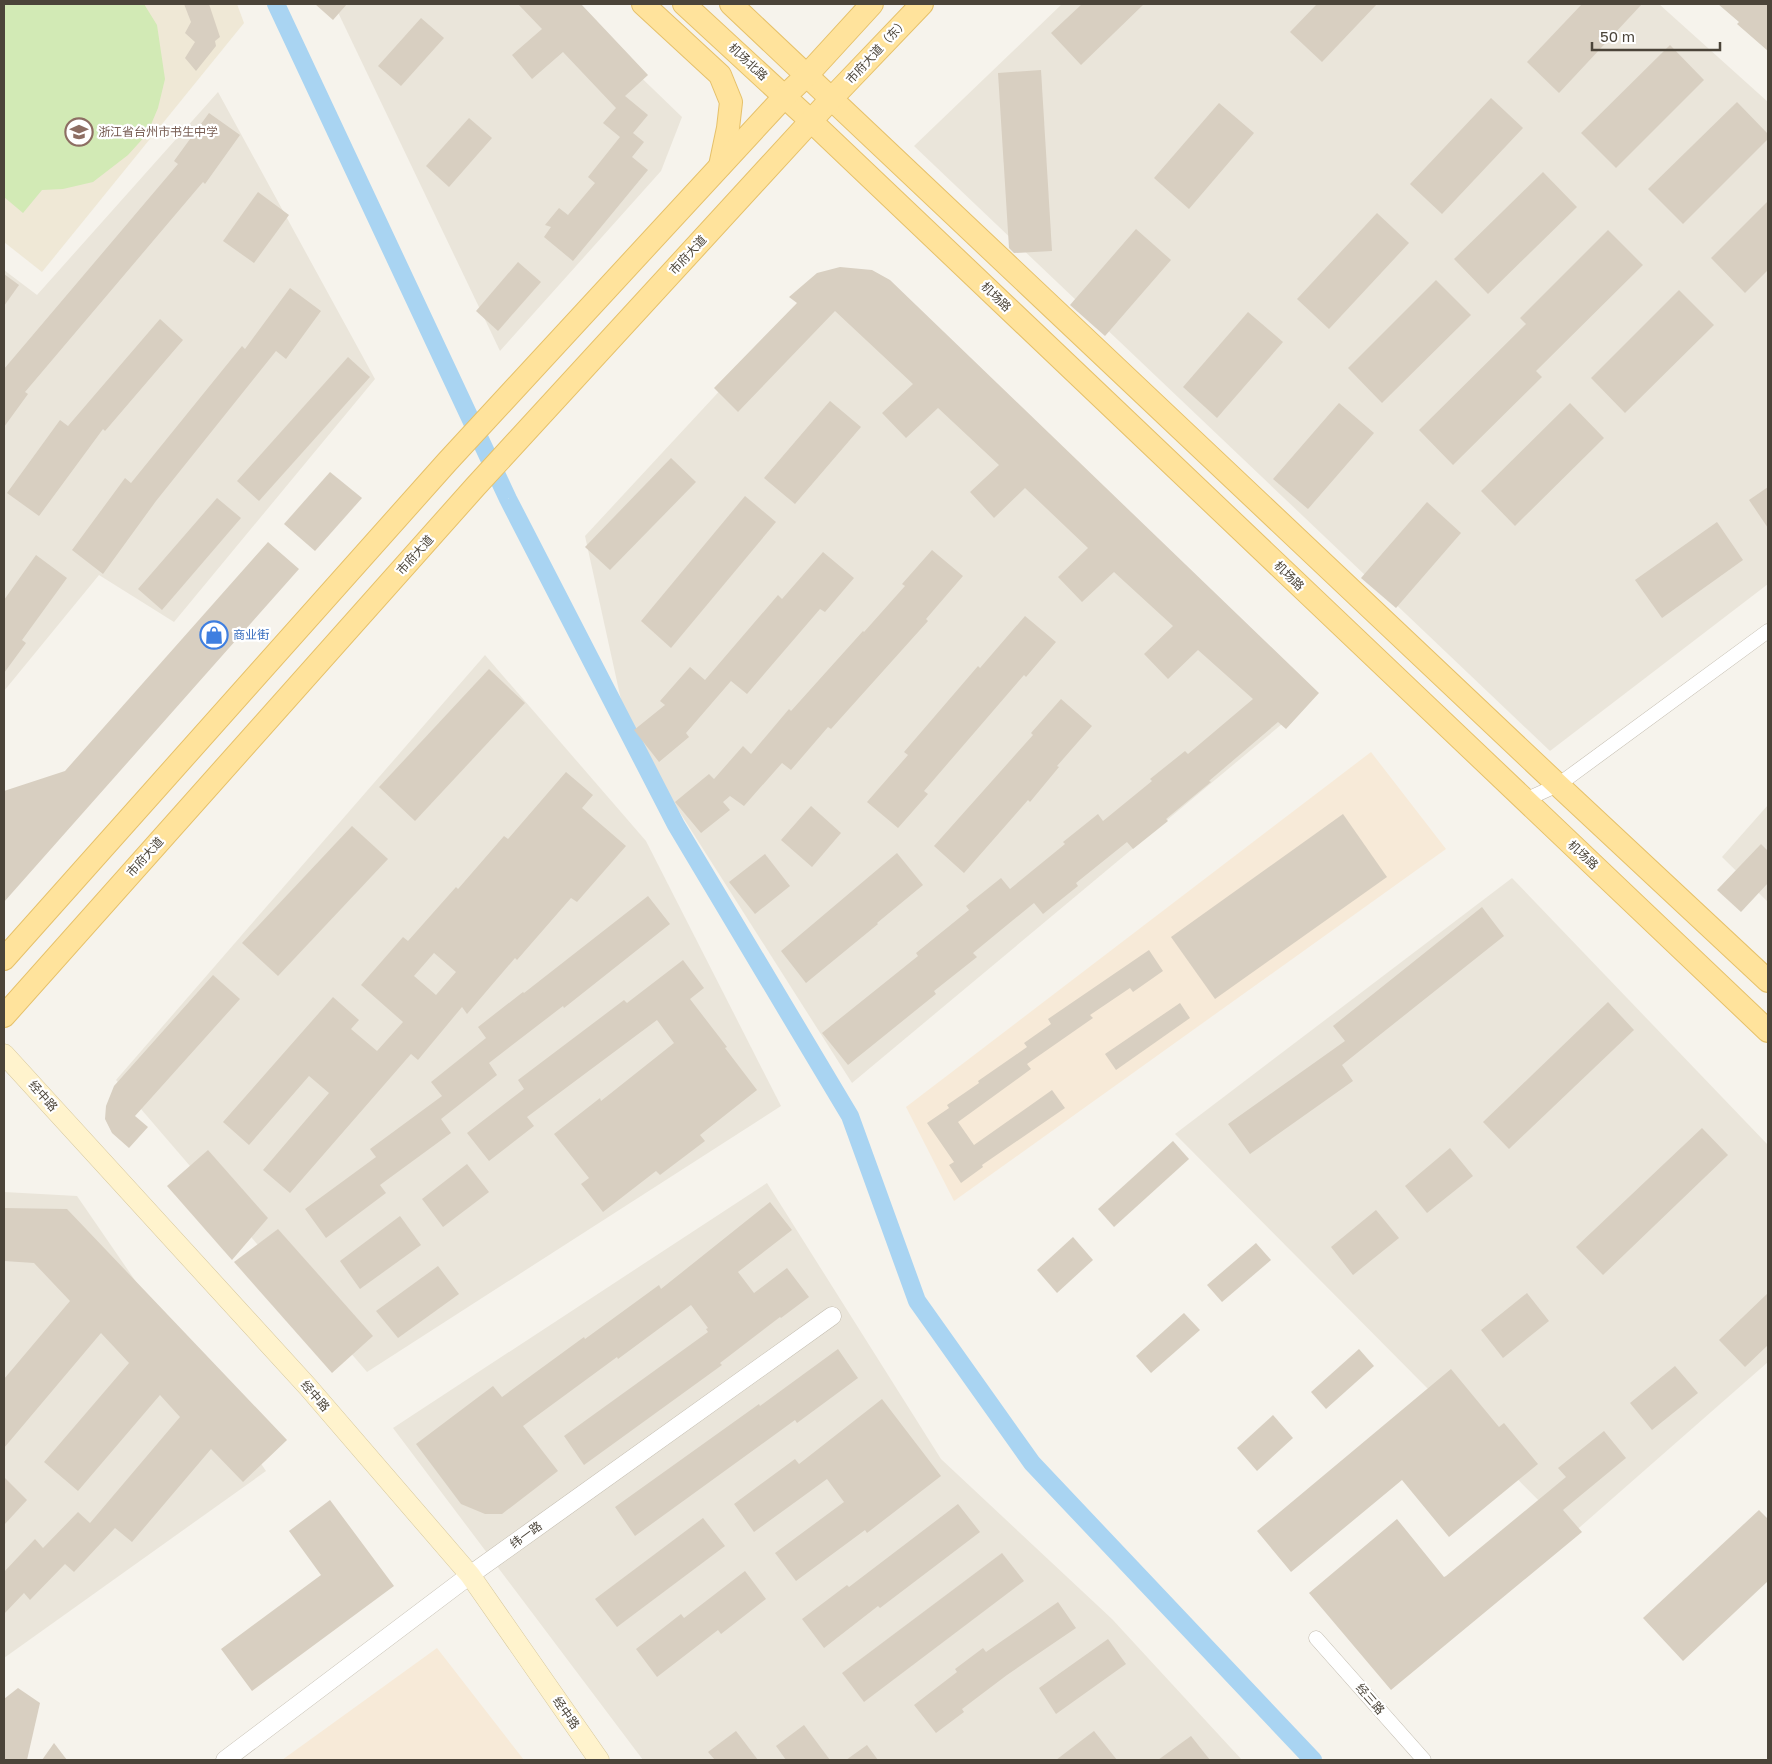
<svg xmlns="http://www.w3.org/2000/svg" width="1772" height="1764" viewBox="0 0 1772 1764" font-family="'Golos Text','Noto Sans SC',sans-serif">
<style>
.residential{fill:#eae5da}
.commercial{fill:#f7ead8}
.education{fill:#efe8d6}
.garden{fill:#d2eab5}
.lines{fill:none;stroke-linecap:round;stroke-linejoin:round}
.canal{stroke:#a9d4f2;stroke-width:18}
.building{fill:#d8cfc1;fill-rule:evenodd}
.minor-casing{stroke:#c2bbae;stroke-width:15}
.tertiary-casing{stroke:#c2bbae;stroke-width:19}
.secondary-casing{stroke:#d6c79b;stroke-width:21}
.primary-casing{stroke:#e6c16a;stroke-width:24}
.minor{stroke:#fff;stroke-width:14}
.tertiary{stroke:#fff;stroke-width:18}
.secondary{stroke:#fff3cd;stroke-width:20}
.primary{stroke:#ffe39c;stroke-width:22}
.labels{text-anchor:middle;stroke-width:4.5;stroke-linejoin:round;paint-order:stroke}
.street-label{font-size:12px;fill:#4b4439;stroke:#fff}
.education-label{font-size:12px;fill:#785e54;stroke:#fff;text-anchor:start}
.shop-label{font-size:12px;fill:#366cbe;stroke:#fff;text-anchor:start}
</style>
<rect width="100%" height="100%" fill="#f6f3ec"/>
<g class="residential">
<polygon points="334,4 565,4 682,117 661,171 500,351"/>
<polygon points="1062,4 1659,4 1768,102 1768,584 1550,751 914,146"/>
<polygon points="218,92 375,379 174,622 99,575 4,691 4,270 37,295"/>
<polygon points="817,286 1312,699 852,1083 670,797 625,718 585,536"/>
<polygon points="485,655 646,841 781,1106 367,1372 116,1080"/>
<polygon points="1768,805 1768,902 1722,857"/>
<polygon points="1512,878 1768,1145 1768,1362 1572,1534 1175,1134"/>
<polygon points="767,1183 941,1459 1112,1619 1242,1760 643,1760 393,1428"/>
<polygon points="4,1192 77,1196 266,1471 4,1658"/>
</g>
<g class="commercial">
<polygon points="1371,752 1446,849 954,1201 906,1107"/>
<polygon points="437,1648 524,1760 281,1760 282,1760"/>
</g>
<polygon class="education" points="4,4 237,4 244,23 42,272 4,242"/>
<polygon class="garden" points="4,4 144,4 157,25 165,79 158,108 147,134 128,155 93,182 63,189 42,190 23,213 4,197"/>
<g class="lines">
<polyline class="canal" points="276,4 508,499 676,825 850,1116 917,1301 1032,1463 1313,1760"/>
</g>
<g class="building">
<polygon points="184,4 209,4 220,37 215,41 216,46 196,71 185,58 195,42 185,33 191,22"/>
<polygon points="315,4 347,4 333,20"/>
<polygon points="518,4 581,4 648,75 625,96 648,115 633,133 644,142 632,157 648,170 573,261 544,237 551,227 545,225 559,208 568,215 595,183 588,177 620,137 603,123 616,108 563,52 532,79 512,55 542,29"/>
<polygon points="1082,4 1144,4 1081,65 1051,33"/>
<polygon points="1317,4 1377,4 1322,62 1290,32"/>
<polygon points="1582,4 1642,4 1559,93 1527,62"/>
<polygon points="1718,4 1768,4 1768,51 1737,24 1739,22"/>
<polygon points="421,18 444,38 401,86 378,66"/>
<polygon points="1670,45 1704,80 1616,168 1581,133"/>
<polygon points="1041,70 1052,251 1014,253 1009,248 998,73"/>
<polygon points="1491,98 1523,128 1442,214 1410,184"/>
<polygon points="1737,102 1768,134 1768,139 1683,224 1648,189"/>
<polygon points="1219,103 1254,133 1189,209 1154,178"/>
<polygon points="209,113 240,135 205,184 203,182 25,392 28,394 4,427 4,369 178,164 174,161"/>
<polygon points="469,118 492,138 449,187 426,166"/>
<polygon points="1543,172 1577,207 1488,294 1454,259"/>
<polygon points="258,192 289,215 254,263 223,241"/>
<polygon points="1768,201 1768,270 1745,293 1711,258"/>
<polygon points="1377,213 1409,243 1329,329 1297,299"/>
<polygon points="1136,229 1171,260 1105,336 1070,305"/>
<polygon points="1608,230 1643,265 1536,371 1542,377 1453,465 1419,430 1526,324 1520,318"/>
<polygon points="518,262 541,282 498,331 476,311"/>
<polygon points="840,267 872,270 890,280 1319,693 1286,729 1278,722 1209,781 1211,782 1166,819 1168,821 1133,849 1127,842 1076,883 1078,886 1043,914 1034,903 973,953 977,957 934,991 936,994 848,1065 822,1033 918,956 916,953 969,910 966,906 1001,878 1010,889 1065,844 1063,842 1098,814 1103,821 1152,781 1150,779 1185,751 1188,754 1253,699 1198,650 1168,679 1144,654 1173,626 1114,572 1082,602 1058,577 1088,548 1025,488 994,518 970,492 999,465 938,408 906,438 882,413 913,384 835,311 738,412 714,388 797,303 789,297 817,273"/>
<polygon points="4,274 19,285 4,306"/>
<polygon points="1436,280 1471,315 1382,403 1348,368"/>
<polygon points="290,288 321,311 286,359 276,351 156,501 103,574 72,550 125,478 131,483 242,346 245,349"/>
<polygon points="1679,290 1714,325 1625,413 1591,378"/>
<polygon points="1248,312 1283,342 1217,418 1183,387"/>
<polygon points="160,319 183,340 105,431 103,429 39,516 7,493 60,420 68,426"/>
<polygon points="348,357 370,377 259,501 237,481"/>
<polygon points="830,401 861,427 795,504 764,478"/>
<polygon points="1339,403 1374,433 1308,509 1273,479"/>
<polygon points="1570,403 1604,438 1515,526 1481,491"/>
<polygon points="671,458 696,482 610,570 585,547"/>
<polygon points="330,472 362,498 315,551 284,524"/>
<polygon points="1768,487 1768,528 1749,500"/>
<polygon points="745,496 776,522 671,648 641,621"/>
<polygon points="217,498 241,518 162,610 138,589"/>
<polygon points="1427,502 1461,533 1396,608 1361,578"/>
<polygon points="1717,522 1743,560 1662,618 1635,580"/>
<polygon points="268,542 299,569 4,902 4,791 65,771"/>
<polygon points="932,550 963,576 926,619 928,621 831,729 828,727 791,770 782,763 744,806 730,796 723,802 730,810 701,833 675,802 709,774 714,779 743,746 751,754 789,709 791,711 863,631 864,632 905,586 902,584"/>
<polygon points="823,552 854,578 825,612 820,609 747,694 731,681 686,733 689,737 659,762 634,730 665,705 660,701 690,667 705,680 778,595 782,599"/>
<polygon points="36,555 67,578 22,640 26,643 4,673 4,600"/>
<polygon points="1025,616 1056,642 1026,677 1024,675 924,791 928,794 898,828 867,802 908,755 904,752 978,666 980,668"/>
<polygon points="489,669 525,703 415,821 379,787"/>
<polygon points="1061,699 1092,726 1057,766 1059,767 1030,802 1028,800 964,873 934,846 1033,735 1031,733"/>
<path d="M 566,772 L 593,795 L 582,808 L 626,846 L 577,902 L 571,898 L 517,960 L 515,958 L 467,1014 L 462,1007 L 418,1060 L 411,1054 L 290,1193 L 263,1170 L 329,1093 L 309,1076 L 249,1145 L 223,1122 L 333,997 L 359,1020 L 351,1029 L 377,1051 L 403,1022 L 361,985 L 403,937 L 408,941 L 456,887 L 458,889 L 504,836 L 508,839 ZM 434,953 L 456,972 L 436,995 L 414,976 Z"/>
<polygon points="811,806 841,833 812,867 781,840"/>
<polygon points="1343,814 1387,877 1215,999 1171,937"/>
<polygon points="352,826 388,859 278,976 242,943"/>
<polygon points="1761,844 1768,851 1768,883 1741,912 1717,890"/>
<polygon points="897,853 923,885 877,923 878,924 806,983 781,951"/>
<polygon points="765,854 790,886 755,914 729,882"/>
<polygon points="648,896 670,924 564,1008 563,1006 489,1063 497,1075 441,1119 451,1133 380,1185 386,1193 326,1238 305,1209 376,1157 370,1149 442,1096 431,1082 486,1038 478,1027 523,992 524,993"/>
<polygon points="1482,907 1504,936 1342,1065 1353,1081 1250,1154 1228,1124 1345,1041 1333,1026"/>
<polygon points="1149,950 1163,971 1133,992 1130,988 1090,1015 1093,1018 1027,1064 1031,1069 958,1122 974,1145 1052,1090 1065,1108 982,1165 983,1167 961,1183 949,1165 954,1162 927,1123 949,1108 947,1105 979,1083 978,1081 1027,1047 1024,1043 1051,1024 1048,1019"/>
<polygon points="683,960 704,988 690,999 727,1047 725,1048 757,1090 700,1135 705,1141 660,1175 656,1171 603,1212 581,1184 589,1178 554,1134 600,1098 601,1101 674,1043 657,1020 527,1117 534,1126 489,1161 467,1133 524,1089 518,1080 624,1000 627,1003"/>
<polygon points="213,975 240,999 135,1116 148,1127 129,1148 112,1133 105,1119 106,1106 114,1086"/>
<polygon points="1608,1002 1634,1030 1509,1149 1483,1122"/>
<polygon points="1180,1003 1190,1018 1116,1070 1105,1054"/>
<polygon points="1702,1128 1728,1155 1603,1275 1576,1247"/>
<polygon points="1173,1141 1189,1159 1114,1227 1098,1209"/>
<polygon points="1450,1148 1473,1176 1427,1213 1405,1186"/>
<polygon points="208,1150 268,1218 232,1260 167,1186"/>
<polygon points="467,1164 489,1192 443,1227 422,1199"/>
<polygon points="770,1202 792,1230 738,1272 754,1293 787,1268 809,1297 781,1318 780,1317 720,1363 722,1365 584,1465 564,1436 708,1332 706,1329 708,1328 691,1305 618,1359 617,1357 523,1426 558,1471 502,1514 485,1514 461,1504 416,1444 493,1386 502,1397 584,1337 585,1339 659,1285 661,1289"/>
<polygon points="4,1208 67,1209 287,1440 243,1482 211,1449 132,1542 115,1528 74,1572 65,1564 30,1600 24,1593 4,1614 4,1572 35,1539 43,1548 78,1512 90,1523 180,1417 160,1395 78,1491 44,1462 129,1363 101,1333 4,1448 4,1379 70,1301 34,1263 4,1261"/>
<polygon points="1376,1210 1399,1238 1353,1275 1331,1247"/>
<polygon points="400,1216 421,1245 360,1289 340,1261"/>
<polygon points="278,1229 373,1336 332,1373 234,1262"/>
<polygon points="1073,1237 1093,1260 1057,1293 1037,1270"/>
<polygon points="1256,1243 1271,1260 1222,1302 1207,1285"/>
<polygon points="438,1266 459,1294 398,1338 376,1311"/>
<polygon points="1527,1293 1549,1321 1503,1358 1481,1330"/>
<polygon points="1768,1293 1768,1345 1745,1367 1719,1340"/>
<polygon points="1184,1313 1200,1330 1151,1373 1136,1356"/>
<polygon points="838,1349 858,1378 797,1423 795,1420 635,1536 615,1507 759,1404 760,1406"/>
<polygon points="1359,1349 1374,1366 1326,1409 1311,1392"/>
<polygon points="1675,1366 1698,1393 1652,1430 1630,1403"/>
<polygon points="1451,1369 1499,1427 1504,1423 1538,1464 1449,1537 1402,1480 1291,1572 1257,1531"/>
<polygon points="882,1399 941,1476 867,1533 865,1530 796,1581 775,1553 844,1502 827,1479 754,1532 734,1504 795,1459 799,1464"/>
<polygon points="1273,1415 1293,1438 1257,1471 1237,1448"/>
<polygon points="1604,1431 1626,1458 1563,1510 1582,1532 1391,1690 1309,1593 1397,1519 1444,1577 1446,1576 1566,1477 1558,1468"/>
<polygon points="4,1477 27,1500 4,1525"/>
<polygon points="330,1500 394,1586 252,1691 221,1649 321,1575 289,1531"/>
<polygon points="958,1504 980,1532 880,1608 878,1606 824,1648 802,1619 847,1585 849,1587"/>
<polygon points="1759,1510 1768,1519 1768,1581 1683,1661 1643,1618"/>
<polygon points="703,1518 725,1546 617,1627 595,1599"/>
<polygon points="1002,1553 1024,1581 864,1702 842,1673"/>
<polygon points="745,1571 766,1599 721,1634 718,1630 657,1677 636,1649 681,1614 684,1618"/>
<polygon points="1058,1602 1076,1628 1007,1675 962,1709 964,1712 936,1733 914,1705 957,1672 955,1669 983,1648 986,1652"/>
<polygon points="1108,1639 1126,1664 1056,1714 1039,1688"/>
<polygon points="18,1688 40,1703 27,1760 4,1760 4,1699"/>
<polygon points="804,1725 830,1760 786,1760 776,1746"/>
<polygon points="736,1731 758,1760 715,1760 708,1752"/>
<polygon points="1094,1731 1117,1760 1056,1760"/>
<polygon points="1191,1736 1210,1760 1158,1760"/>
<polygon points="54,1743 67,1760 42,1760"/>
<polygon points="867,1745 878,1760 846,1760"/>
</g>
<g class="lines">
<g class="minor-casing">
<g id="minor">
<polyline points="1525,800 1558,785 1768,631"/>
<polyline points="1316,1638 1424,1760"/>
</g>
</g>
<g class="tertiary-casing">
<polyline id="tertiary" points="225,1760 470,1575 832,1316"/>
</g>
<g class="secondary-casing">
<polyline id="secondary" points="4,1054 308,1387 470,1575 599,1760"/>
</g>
<g class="primary-casing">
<g id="primary">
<polyline points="643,4 720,75 731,102 728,128 720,166"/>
<polyline points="684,4 811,121 1768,1031"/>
<polyline points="731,4 1558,785 1768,981"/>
<polyline points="4,959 447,462 785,96 807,75 872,4"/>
<polyline points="4,1016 475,487 832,98 922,4"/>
</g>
</g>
<use href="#minor" class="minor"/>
<use href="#tertiary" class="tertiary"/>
<use href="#secondary" class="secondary"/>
<use href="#primary" class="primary"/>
</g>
<defs>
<g id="school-ring" transform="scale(1.4375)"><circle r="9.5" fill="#fff" stroke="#8d6e63" stroke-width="1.5"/><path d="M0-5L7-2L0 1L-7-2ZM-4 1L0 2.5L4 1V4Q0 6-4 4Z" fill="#8d6e63"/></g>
<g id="shop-ring" transform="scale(1.4375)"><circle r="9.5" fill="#fff" stroke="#3f7fe0" stroke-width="1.5"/><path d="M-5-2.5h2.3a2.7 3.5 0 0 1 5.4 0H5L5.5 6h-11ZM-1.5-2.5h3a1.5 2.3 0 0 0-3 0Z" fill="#3f7fe0"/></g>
</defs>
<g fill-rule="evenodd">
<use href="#school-ring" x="79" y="132"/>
<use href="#shop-ring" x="214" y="635"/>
</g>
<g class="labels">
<g class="street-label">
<text transform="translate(877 51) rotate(-47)" y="4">市府大道（东）</text>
<text transform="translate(748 62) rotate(43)" y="4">机场北路</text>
<text transform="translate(688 255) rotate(-47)" y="4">市府大道</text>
<text transform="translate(996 297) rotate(44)" y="4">机场路</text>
<text transform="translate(415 555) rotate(-48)" y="4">市府大道</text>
<text transform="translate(1289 576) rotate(44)" y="4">机场路</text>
<text transform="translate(1583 855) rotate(43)" y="4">机场路</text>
<text transform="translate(145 857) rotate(-48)" y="4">市府大道</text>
<text transform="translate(43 1096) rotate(48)" y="4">经中路</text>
<text transform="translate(315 1396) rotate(49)" y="4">经中路</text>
<text transform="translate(526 1535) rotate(-36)" y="4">纬一路</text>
<text transform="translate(1370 1699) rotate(49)" y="4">经三路</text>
<text transform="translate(566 1713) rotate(55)" y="4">经中路</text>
</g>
<g class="education-label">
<text x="98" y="136">浙江省台州市书生中学</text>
</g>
<g class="shop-label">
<text x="233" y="639">商业街</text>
</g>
</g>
<rect width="1772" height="1764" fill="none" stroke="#4b4439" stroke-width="10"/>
<path d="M1592 42v8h128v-8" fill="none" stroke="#4b4439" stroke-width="2.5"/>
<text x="1600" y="42" font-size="15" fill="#4b4439" stroke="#ffffff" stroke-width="4" paint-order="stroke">50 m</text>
</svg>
